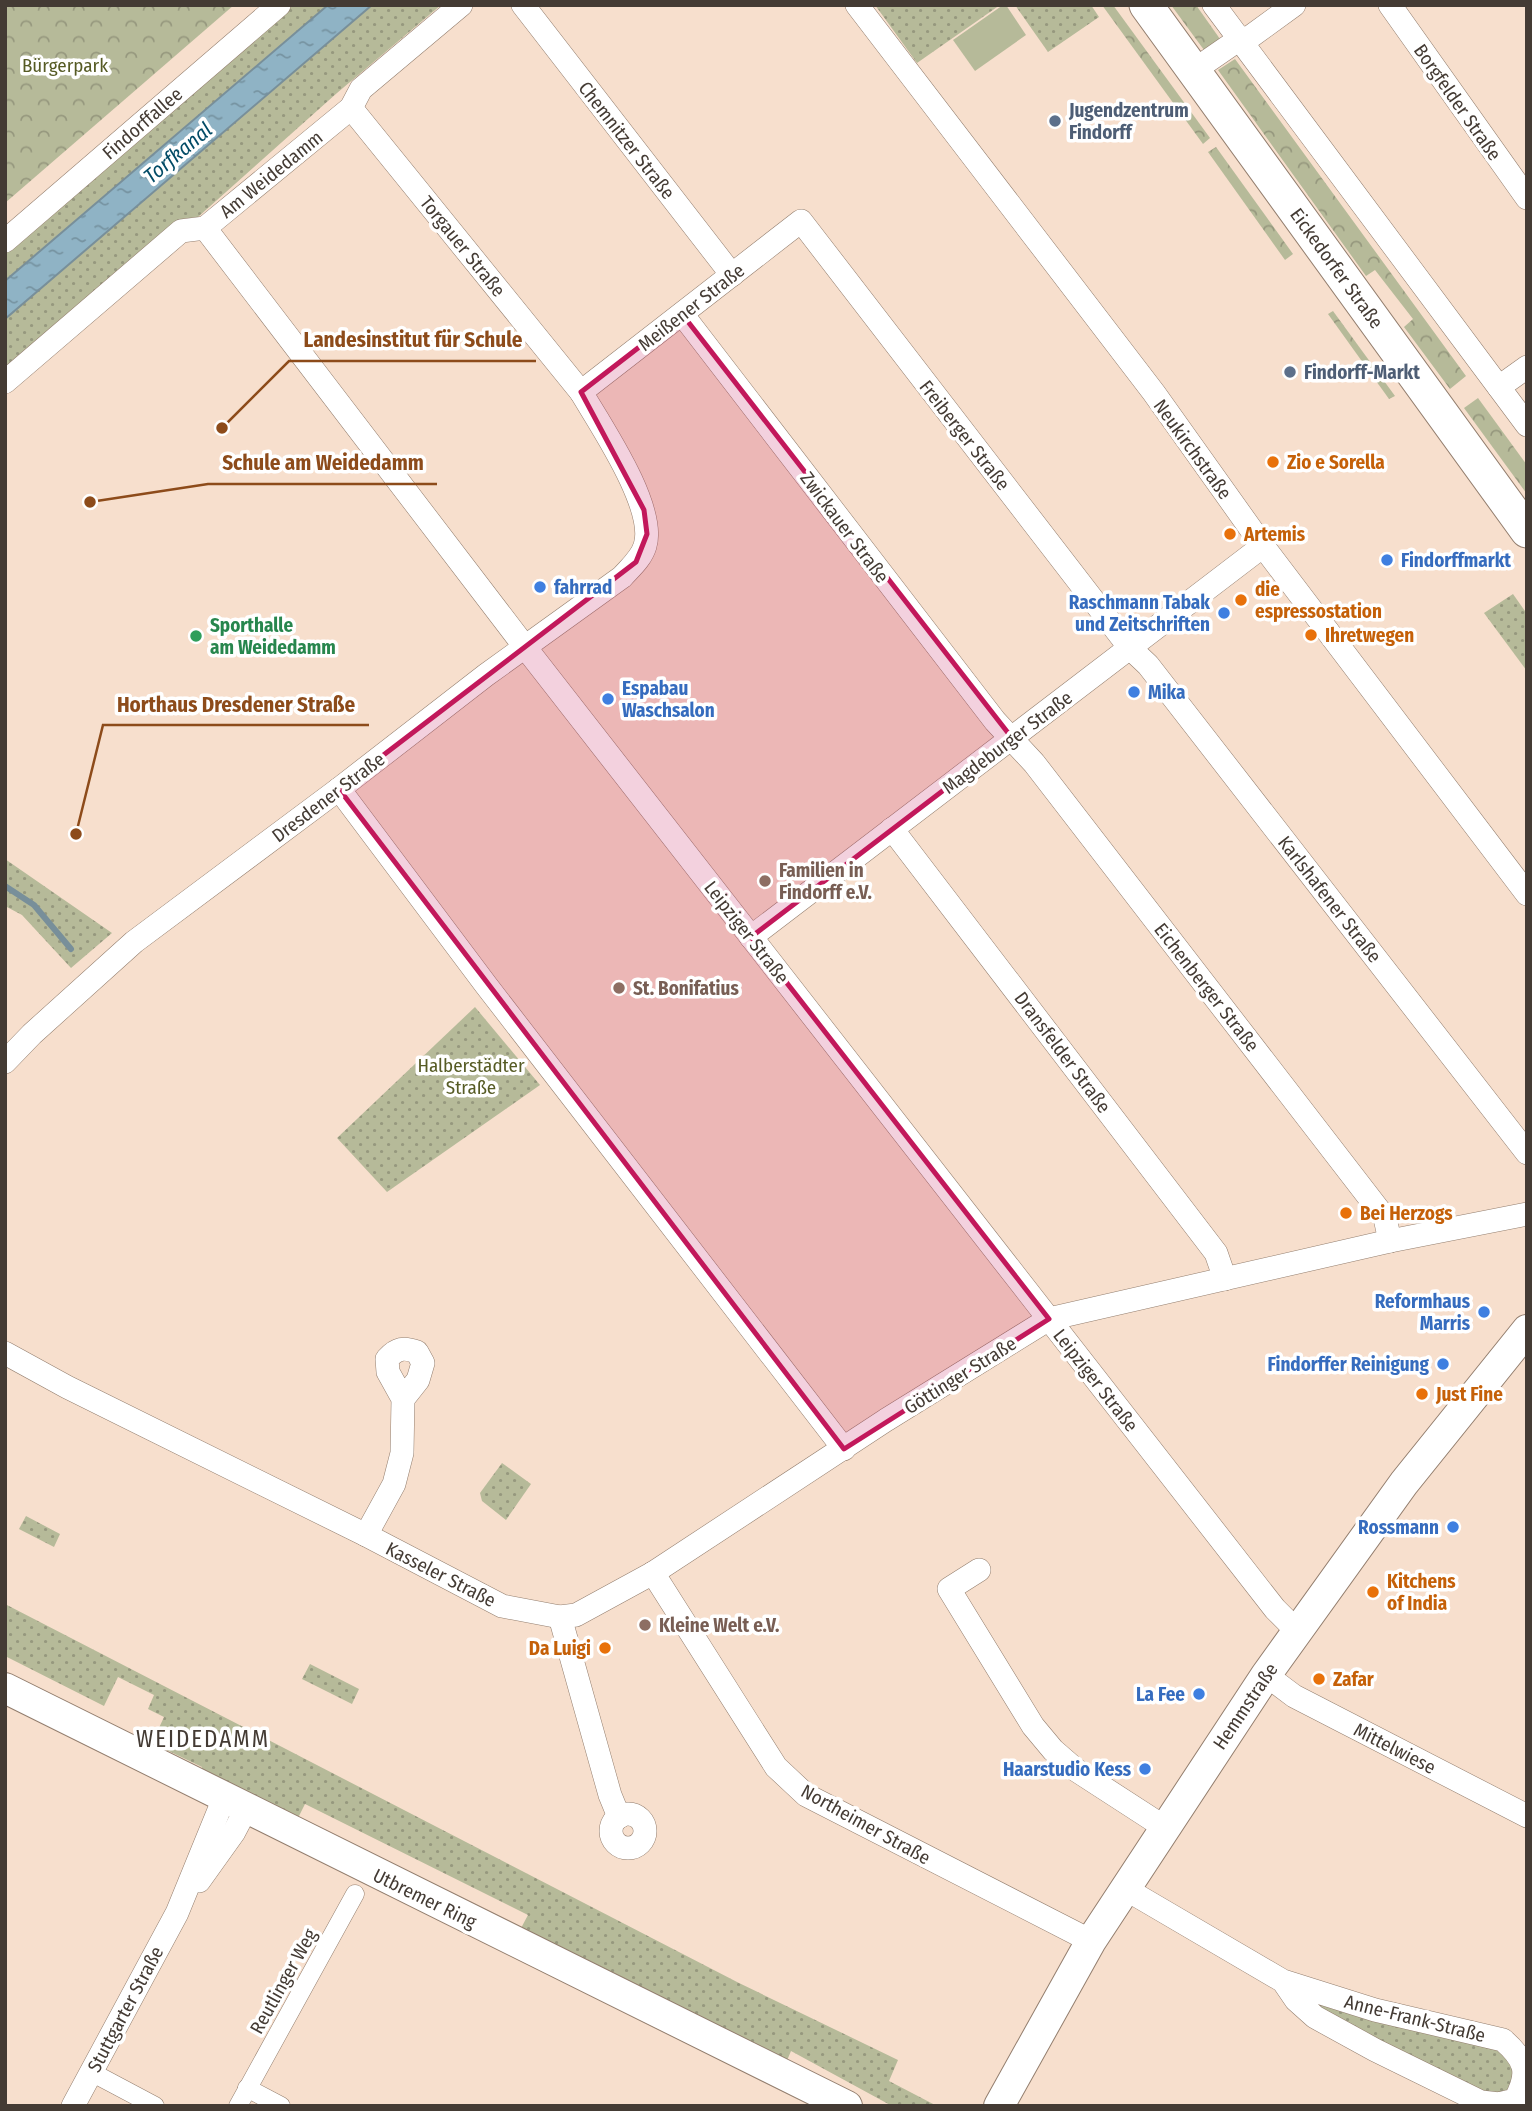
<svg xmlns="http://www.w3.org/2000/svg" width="1532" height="2111" viewBox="0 0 1532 2111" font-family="'Fira Sans Condensed',sans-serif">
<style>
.green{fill:url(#green-dots)}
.forest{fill:url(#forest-crowns)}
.pitch{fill:#b6ba99}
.water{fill:url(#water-ripples);stroke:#788f9a;stroke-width:2}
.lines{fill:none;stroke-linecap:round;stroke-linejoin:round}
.stream{stroke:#788f9a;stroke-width:6}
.pedestrian-casing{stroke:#937e6e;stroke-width:19}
.minor-casing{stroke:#937e6e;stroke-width:24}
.tertiary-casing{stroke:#937e6e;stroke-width:32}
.secondary-casing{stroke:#937e6e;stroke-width:35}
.pedestrian{stroke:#fff;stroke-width:18}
.minor{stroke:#fff;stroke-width:23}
.tertiary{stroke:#fff;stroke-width:30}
.secondary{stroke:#fff;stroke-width:33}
.marked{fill:#c2185b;fill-opacity:0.2;stroke:#c2185b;stroke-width:5;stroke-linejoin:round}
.service-dot{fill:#5c6f8a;stroke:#fff;stroke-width:2.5}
.food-dot{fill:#e8710a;stroke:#fff;stroke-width:2.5}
.shop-dot{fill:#3f7fe0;stroke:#fff;stroke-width:2.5}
.leisure-dot{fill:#2e9e5b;stroke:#fff;stroke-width:2.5}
.education-dot{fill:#8d6e63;stroke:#fff;stroke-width:2.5}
.labels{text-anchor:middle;stroke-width:7;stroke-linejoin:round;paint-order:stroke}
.park-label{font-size:19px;fill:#565b24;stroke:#fff}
.street-label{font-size:19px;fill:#443b34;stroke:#fff}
.service-label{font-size:19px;font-weight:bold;fill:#4e5e75;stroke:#fff;text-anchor:start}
.food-label{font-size:19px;font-weight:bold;fill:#c56008;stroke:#fff;text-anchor:start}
.shop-label{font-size:19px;font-weight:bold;fill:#366cbe;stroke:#fff;text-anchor:end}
.leisure-label{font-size:19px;font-weight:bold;fill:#27864d;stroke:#fff;text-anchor:start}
.education-label{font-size:19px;font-weight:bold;fill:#785e54;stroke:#fff;text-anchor:start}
.water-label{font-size:21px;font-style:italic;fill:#024b66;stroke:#fff}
.quarter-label{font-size:23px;letter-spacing:2px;fill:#443b34;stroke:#fff}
.leader{fill:none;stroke:#8d4b1a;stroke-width:2.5}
.callout-dot{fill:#8d4b1a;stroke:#fff;stroke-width:2.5}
.callout-label{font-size:21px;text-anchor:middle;font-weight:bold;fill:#8d4b1a;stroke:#fff;stroke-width:7;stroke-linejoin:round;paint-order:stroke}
</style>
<defs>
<pattern id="green-dots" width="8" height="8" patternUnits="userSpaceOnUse" patternTransform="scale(1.75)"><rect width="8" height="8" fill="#b6ba99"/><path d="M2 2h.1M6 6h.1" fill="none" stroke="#96987e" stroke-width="1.8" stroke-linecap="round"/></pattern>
<pattern id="forest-crowns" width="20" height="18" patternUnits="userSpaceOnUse" patternTransform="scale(1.75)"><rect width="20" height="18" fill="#b6ba99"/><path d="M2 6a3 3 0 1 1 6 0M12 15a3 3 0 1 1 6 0" fill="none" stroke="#96987e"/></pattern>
<pattern id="water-ripples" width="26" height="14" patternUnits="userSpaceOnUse" patternTransform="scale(1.75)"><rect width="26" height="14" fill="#8fb3c5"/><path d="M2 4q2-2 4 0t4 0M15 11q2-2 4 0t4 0" fill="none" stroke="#7693a1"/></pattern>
</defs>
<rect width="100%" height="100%" fill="#f7dfcd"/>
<g class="green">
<polygon points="292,5 328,5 5,281 5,253"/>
<polygon points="372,5 441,5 337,93 198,217 183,219 5,371 5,319"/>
<polygon points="875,5 1000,5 917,63"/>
<polygon points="1015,5 1091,5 1099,17 1048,52"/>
<polygon points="1513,594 1527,614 1527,671 1484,613"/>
<polygon points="5,859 112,933 71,968 22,915 5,906"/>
<polygon points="475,1007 540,1085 387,1192 337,1138"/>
<polygon points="502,1463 531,1484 506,1520 482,1501 480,1493"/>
<polygon points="26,1516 60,1534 54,1547 19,1529"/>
<polygon points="5,1604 739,1983 898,2060 889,2081 937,2106 892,2106 791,2051 786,2063 520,1930 528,1915 305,1804 297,1820 201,1772 202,1767 152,1743 164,1717 148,1709 154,1695 118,1677 104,1706 5,1656"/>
<polygon points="310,1664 359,1689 352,1704 302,1679"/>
<polygon points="1304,1993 1491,2042 1516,2061 1513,2092 1488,2096 1320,2013"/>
</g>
<g class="forest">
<polygon points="5,5 234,5 5,203"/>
<polygon points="1102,5 1113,5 1210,138 1203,144"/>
<polygon points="1171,5 1196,5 1220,39 1204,50"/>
<polygon points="1235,59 1466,376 1450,389 1404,327 1413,319 1375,270 1366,276 1218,70"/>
<polygon points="1216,147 1293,254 1285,260 1208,152"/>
<polygon points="1333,311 1395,396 1389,399 1328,314"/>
<polygon points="1478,398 1527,465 1527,494 1464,408"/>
</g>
<polygon class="pitch" points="1003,5 1006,5 1026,35 975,71 953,40"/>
<polygon class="water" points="328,5 372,5 5,319 5,281"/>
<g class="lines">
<polyline class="stream" points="5,886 34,905 71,949"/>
<g class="pedestrian-casing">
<g id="pedestrian">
<polyline points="91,2072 155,2106"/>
<polyline points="247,2088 281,2106"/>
<polyline points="238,2106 355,1894"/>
</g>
</g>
<g class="minor-casing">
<g id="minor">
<polyline points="523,5 732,275"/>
<polyline points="857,5 1154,393 1263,546 1527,894"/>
<polyline points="1214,5 1527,425"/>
<polyline points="1390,5 1527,198"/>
<polyline points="1193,71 1238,40 1250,37 1294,5"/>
<polyline points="205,228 525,647 1275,1609 1297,1631"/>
<polyline points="5,241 279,5"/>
<polyline points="682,314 995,721 1034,763 1385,1218 1390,1241"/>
<polyline points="5,382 181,231 205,228 351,108 361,89 461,5"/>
<polyline points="1499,387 1527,367"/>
<polyline points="581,392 801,221 1130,648 1148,665 1527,1153"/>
<polyline points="339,789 486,985 844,1449"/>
<polyline points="892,829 1216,1253 1225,1279"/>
<polyline points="751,937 1263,546"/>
<path d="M 5,1062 L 32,1034 L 134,942 L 339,789 L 486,675 L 622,577 C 630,568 641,559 645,546 C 657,508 601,426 581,392 L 351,108"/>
<polyline points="5,1353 67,1387 366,1535 502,1606 560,1617 576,1615 653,1573 886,1420 1049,1319 1390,1241 1527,1214"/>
<path d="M 366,1535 L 394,1484 L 402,1453 L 403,1399 L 388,1372 L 387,1359 C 397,1348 404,1347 417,1352 L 423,1363 L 418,1380 L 403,1399"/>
<polyline points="979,1570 949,1589 1033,1726 1053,1750 1076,1770 1164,1827"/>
<polyline points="653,1573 776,1767 806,1795 1091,1941"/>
<polyline points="560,1617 610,1795 619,1817"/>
<polyline points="1266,1675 1294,1696 1527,1816"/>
<circle cx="628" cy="1831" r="17"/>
<polyline points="199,1881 234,1832 246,1809"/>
<path d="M 1124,1888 L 1283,1981 L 1375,2010 L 1503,2040 C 1526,2060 1530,2073 1515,2100 L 1499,2104 L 1481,2102 L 1375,2050 L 1315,2017 L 1296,2000 L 1283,1981"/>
<polyline points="73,2106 177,1913 224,1798"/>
</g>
</g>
<g class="tertiary-casing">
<g id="tertiary">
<polyline points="5,1688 847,2106"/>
<polyline points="999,2106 1091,1941 1266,1675 1404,1483 1527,1330"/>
</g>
</g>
<g class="secondary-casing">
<polyline id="secondary" points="1146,5 1527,531"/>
</g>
<use href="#pedestrian" class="pedestrian"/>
<use href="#minor" class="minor"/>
<use href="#tertiary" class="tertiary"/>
<use href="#secondary" class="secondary"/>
</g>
<path class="marked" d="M 682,314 L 1012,738 L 751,937 L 1049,1319 L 844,1449 L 339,789 L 636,562 L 647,534 L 644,510 L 581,392 Z"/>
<g class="service-dot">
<circle cx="1055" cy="121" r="7"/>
<circle cx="1290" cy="372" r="7"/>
</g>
<g class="food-dot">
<circle cx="1273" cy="462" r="7"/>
<circle cx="1230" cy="534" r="7"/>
<circle cx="1241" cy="600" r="7"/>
<circle cx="1311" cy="635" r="7"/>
<circle cx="1346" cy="1213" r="7"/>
<circle cx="1422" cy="1394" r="7"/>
<circle cx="1373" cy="1592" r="7"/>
<circle cx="605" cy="1648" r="7"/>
<circle cx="1319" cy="1679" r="7"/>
</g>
<g class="shop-dot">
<circle cx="1387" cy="560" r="7"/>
<circle cx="540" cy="587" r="7"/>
<circle cx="1224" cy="613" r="7"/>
<circle cx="1134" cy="692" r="7"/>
<circle cx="608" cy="699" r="7"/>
<circle cx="1484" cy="1312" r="7"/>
<circle cx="1443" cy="1364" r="7"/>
<circle cx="1453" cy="1527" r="7"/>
<circle cx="1199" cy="1694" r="7"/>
<circle cx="1145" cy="1769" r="7"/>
</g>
<circle class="leisure-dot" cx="196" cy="636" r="7"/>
<g class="education-dot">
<circle cx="765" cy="881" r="7"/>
<circle cx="619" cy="988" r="7"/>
<circle cx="645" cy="1625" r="7"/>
</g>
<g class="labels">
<g class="park-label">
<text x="65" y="72">Bürgerpark</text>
<text x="471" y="1072">Halberstädter<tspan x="471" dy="22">Straße</tspan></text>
</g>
<g class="street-label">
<text transform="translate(1458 102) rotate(55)" y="7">Borgfelder Straße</text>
<text transform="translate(142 123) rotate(-41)" y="7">Findorffallee</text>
<text transform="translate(627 140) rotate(52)" y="7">Chemnitzer Straße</text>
<text transform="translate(271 174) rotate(-39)" y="7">Am Weidedamm</text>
<text transform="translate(463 246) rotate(51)" y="7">Torgauer Straße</text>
<text transform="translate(1337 268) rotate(54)" y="7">Eickedorfer Straße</text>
<text transform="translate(691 307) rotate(-38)" y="7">Meißener Straße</text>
<text transform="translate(965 435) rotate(52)" y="7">Freiberger Straße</text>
<text transform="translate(1193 449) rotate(54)" y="7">Neukirchstraße</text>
<text transform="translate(845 527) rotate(53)" y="7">Zwickauer Straße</text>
<text transform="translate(1007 742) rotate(-37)" y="7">Magdeburger Straße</text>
<text transform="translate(328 797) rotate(-37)" y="7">Dresdener Straße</text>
<text transform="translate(1330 899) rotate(52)" y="7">Karlshafener Straße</text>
<text transform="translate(747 932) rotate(52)" y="7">Leipziger Straße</text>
<text transform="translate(1207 987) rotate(52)" y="7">Eichenberger Straße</text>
<text transform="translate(1063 1052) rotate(53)" y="7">Dransfelder Straße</text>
<text transform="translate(960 1375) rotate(-32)" y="7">Göttinger Straße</text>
<text transform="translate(1096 1380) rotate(52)" y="7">Leipziger Straße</text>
<text transform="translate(441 1574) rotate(27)" y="7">Kasseler Straße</text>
<text transform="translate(1245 1706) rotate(-56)" y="7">Hemmstraße</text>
<text transform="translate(1395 1748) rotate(27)" y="7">Mittelwiese</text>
<text transform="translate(866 1824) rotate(29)" y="7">Northeimer Straße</text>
<text transform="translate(425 1898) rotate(26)" y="7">Utbremer Ring</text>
<text transform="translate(283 1981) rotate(-61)" y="7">Reutlinger Weg</text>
<text transform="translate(125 2009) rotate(-62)" y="7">Stuttgarter Straße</text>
<text transform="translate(1415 2018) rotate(14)" y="7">Anne-Frank-Straße</text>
</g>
<g class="service-label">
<text x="1069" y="117">Jugendzentrum<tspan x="1069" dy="22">Findorff</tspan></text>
<text x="1304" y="379">Findorff-Markt</text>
</g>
<g class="food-label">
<text x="1287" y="469">Zio e Sorella</text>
<text x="1244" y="541">Artemis</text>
<text x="1255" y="596">die<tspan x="1255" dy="22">espressostation</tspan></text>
<text x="1325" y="642">Ihretwegen</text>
<text x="1360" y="1220">Bei Herzogs</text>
<text x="1436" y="1401">Just Fine</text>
<text x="1387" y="1588">Kitchens<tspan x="1387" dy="22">of India</tspan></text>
<text x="591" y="1655" text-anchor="end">Da Luigi</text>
<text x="1333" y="1686">Zafar</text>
</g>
<g class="shop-label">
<text x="1401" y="567" text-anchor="start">Findorffmarkt</text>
<text x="554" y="594" text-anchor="start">fahrrad</text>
<text x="1210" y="609">Raschmann Tabak<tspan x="1210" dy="22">und Zeitschriften</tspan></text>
<text x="622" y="695" text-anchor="start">Espabau<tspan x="622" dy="22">Waschsalon</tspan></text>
<text x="1148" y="699" text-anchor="start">Mika</text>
<text x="1470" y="1308">Reformhaus<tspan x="1470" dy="22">Marris</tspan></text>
<text x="1429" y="1371">Findorffer Reinigung</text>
<text x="1439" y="1534">Rossmann</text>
<text x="1185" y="1701">La Fee</text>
<text x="1131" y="1776">Haarstudio Kess</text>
</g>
<g class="leisure-label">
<text x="210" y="632">Sporthalle<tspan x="210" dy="22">am Weidedamm</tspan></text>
</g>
<g class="education-label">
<text x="779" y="877">Familien in<tspan x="779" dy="22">Findorff e.V.</tspan></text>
<text x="633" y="995">St. Bonifatius</text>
<text x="659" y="1632">Kleine Welt e.V.</text>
</g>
<g class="water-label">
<text transform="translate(178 153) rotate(-40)" y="7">Torfkanal</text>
</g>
<g class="quarter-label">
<text x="203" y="1747">WEIDEDAMM</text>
</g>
</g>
<path class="leader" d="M222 428L289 361H536M90 502L208 484H437M76 834L103 725H369"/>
<g class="callout-dot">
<circle cx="222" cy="428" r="7"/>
<circle cx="90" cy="502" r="7"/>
<circle cx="76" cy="834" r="7"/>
</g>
<g class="callout-label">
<text x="413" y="347">Landesinstitut für Schule</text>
<text x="323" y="470">Schule am Weidedamm</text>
<text x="236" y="712">Horthaus Dresdener Straße</text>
</g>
<rect width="1532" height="2111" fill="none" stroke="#443b34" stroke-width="14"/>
</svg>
